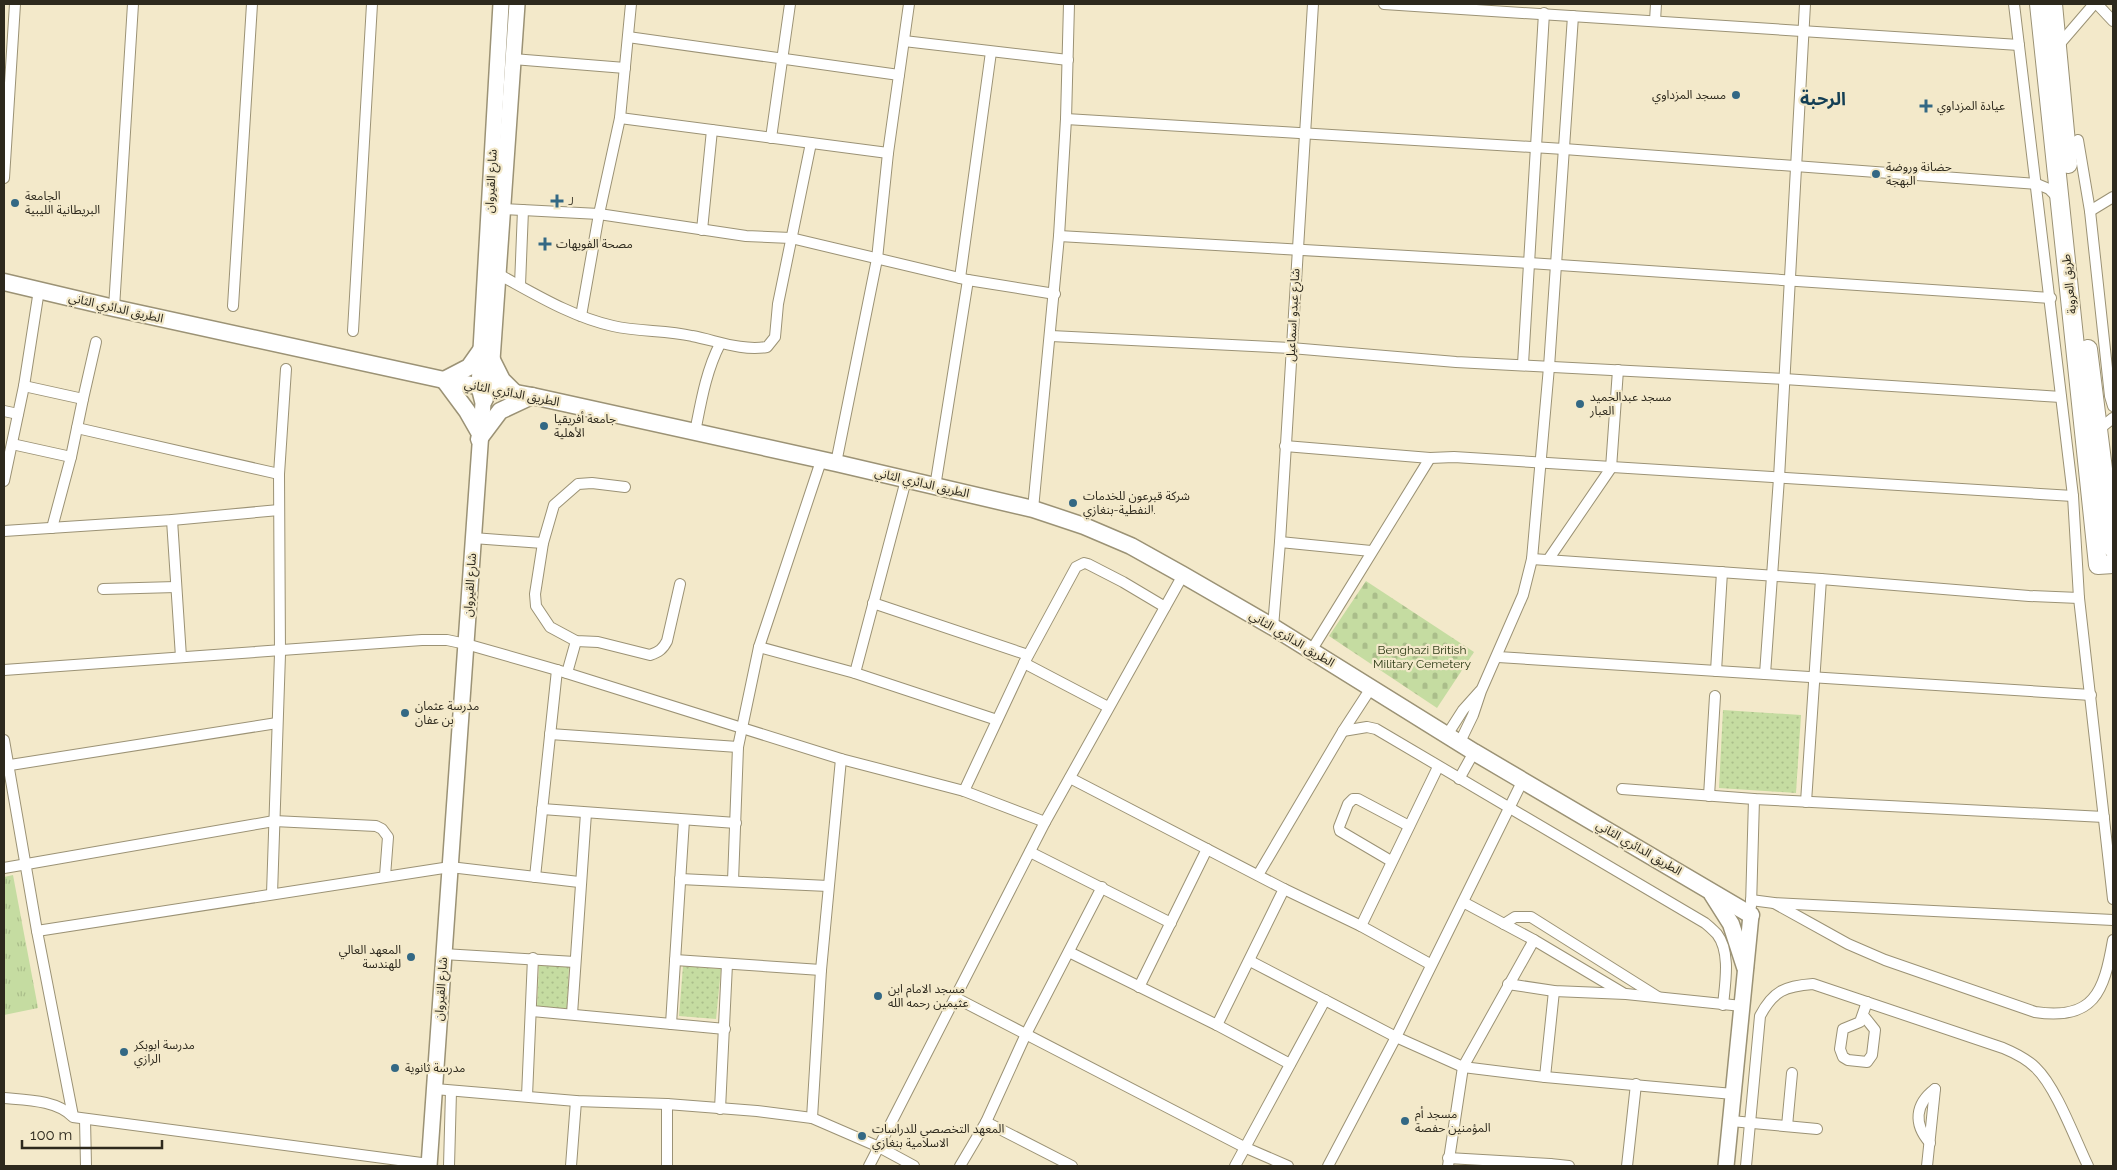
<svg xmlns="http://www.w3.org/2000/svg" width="2117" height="1170" viewBox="0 0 2117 1170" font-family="Raleway,'Noto Sans Arabic',sans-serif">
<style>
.grass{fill:url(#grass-tufts)}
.cemetery{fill:url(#cemetery-stones)}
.garden{fill:url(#garden-dots)}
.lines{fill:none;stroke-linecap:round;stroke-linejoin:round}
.minor-casing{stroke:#9b9275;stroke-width:12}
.secondary-casing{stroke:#9b9275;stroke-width:18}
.primary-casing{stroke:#9b9275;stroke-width:19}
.trunk-casing{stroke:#9b9275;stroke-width:20}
.minor{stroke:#fff;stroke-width:10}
.secondary{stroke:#fff;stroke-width:15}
.primary{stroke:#fff;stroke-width:16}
.trunk{stroke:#fff;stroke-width:18}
.poi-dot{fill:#336884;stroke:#f3e9ca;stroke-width:2}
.labels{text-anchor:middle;stroke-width:4.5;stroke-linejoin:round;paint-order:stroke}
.poi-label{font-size:12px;fill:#2d291d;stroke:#f3e9ca;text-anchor:start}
.street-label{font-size:12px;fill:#2d291d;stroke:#f3e9ca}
.park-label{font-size:12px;fill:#2e3b16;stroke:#f3e9ca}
.district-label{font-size:18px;font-weight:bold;fill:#143f55;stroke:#f3e9ca}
</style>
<defs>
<pattern id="grass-tufts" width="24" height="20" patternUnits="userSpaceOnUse" patternTransform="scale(1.25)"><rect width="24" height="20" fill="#c5dca1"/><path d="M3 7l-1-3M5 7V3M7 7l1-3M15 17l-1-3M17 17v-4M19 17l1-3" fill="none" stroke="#aabd8a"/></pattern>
<pattern id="cemetery-stones" width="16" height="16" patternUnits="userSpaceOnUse" patternTransform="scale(1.25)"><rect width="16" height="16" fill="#c5dca1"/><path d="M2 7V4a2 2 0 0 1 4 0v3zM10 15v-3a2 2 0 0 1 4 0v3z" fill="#aabd8a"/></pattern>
<pattern id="garden-dots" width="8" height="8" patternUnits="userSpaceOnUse" patternTransform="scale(1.25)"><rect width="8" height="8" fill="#c5dca1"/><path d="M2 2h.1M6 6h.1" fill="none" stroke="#aabd8a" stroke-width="1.8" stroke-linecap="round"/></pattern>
</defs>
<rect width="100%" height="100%" fill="#f3e9ca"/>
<polygon class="grass" points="13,875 38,1008 4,1015 4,877"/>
<polygon class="cemetery" points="1366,581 1474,652 1437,708 1329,636"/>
<g class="garden">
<polygon points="1723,710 1801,715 1796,793 1719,788"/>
<polygon points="539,965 569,966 567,1009 537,1007"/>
<polygon points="683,966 721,969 716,1019 679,1016"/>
</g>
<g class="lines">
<g class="minor-casing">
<g id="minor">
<polyline points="1384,4 2019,45"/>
<polyline points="2014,4 2073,496 2079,598 2113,899"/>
<polyline points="2097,4 2113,21"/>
<polyline points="1655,21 1656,4"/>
<polyline points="628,37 899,75"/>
<polyline points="904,41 1068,60"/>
<polyline points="2057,47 2094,4"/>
<polyline points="513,59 625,68"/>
<polyline points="620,118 888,153"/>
<polyline points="1066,119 1564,149 2037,184 2049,189 2058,198"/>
<polyline points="771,138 790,4"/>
<polyline points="2078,140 2090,211 2110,396 2113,406"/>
<polyline points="4,178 15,4"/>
<polyline points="503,209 599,214 746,236 791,238 968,280 1055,294"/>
<polyline points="2090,211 2113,197"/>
<polyline points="702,230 712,130"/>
<polyline points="1059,236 1529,263 2051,298"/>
<path d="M 498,274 C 535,294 572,317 613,326 C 639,332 666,330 692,336 C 718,341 741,351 767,347 L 775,337 L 778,304 L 811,143"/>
<polyline points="960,278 991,52"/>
<polyline points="520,285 523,210"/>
<polyline points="233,306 252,4"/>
<polyline points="114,308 133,4"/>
<polyline points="581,316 599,214 620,118 631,4"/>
<polyline points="353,331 372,4"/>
<polyline points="1051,336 1291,348 1456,362 1784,379 2061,397"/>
<polyline points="1523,364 1544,13"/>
<polyline points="83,399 96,342"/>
<polyline points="4,411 18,414"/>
<polyline points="77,428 279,474"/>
<polyline points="2098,430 2113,418"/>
<path d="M 695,432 C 701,402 706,371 720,344"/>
<polyline points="12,444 71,457 83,399 24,386"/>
<polyline points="1285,446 1430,458 1454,457 2073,496"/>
<polyline points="836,463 877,259 888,153 909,4"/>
<polyline points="4,481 24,386 39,290"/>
<path d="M 625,487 L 592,483 L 578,484 L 554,505 L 543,543 L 535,594 L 536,606 L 550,627 L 576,641 L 598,642 L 650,655 C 659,652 663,649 667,641 L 680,584"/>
<polyline points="935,487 968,280"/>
<polyline points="1033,509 1059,236 1066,119 1069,4"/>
<polyline points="172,520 181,657"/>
<polyline points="52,528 71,457"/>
<polyline points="4,531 172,520 279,510"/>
<polyline points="473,538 543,543"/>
<polyline points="1280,542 1371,551"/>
<polyline points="1532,559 1821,579 2029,596 2079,598"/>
<polyline points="1548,560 1611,468 1618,370"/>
<polyline points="103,589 176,587"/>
<polyline points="873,603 1028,655"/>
<polyline points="1273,627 1280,542 1313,4"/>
<polyline points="759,647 855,673 997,720"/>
<polyline points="1311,651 1430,458"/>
<polyline points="1498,657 2091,695"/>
<polyline points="1024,663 1108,707"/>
<polyline points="4,670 422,640 447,640 466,644 557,670 841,759 964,791 1045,822"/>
<polyline points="1716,671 1722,572"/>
<polyline points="567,673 576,641"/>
<polyline points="855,673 906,480"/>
<polyline points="1765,674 1779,478 1805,4"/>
<path d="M 1343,731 L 1367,727 L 1376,729 L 1705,923 C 1709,926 1713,930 1717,934 C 1731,952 1725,984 1723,1005"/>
<polyline points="550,734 738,747"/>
<polyline points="1447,735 1463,710 1480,691"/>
<polyline points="4,740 37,931 73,1116"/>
<polyline points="1460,742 1473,715 1481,691 1523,595 1532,559 1549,367 1573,16"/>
<polyline points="4,766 277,723"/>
<polyline points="1070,778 1284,889 1361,926 1430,964"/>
<polyline points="1459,779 1474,752"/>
<polyline points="1622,789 1754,799 2104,817"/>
<polyline points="964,791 1024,663 1076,567 1084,563 1088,564 1123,582 1165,607"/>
<polyline points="1709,796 1715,696"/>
<polyline points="1806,802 1821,579"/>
<polyline points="542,809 736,823"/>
<polyline points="1030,852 1171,923"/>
<polyline points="1391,861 1340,831 1339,827 1348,804 1353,799 1358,799 1409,826"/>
<polyline points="4,868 274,821 376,826 382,829 388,837 385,876"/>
<polyline points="1258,875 1343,731 1371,688"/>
<polyline points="535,877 557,670"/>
<polyline points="680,879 828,886"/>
<polyline points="733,881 738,747 759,647 821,461"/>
<polyline points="272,894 280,654 279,474 286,369"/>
<polyline points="1751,900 1774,903 2113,920"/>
<polyline points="1463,902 1534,940 1623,993"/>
<path d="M 1774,903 L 1848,944 L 1885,960 L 2035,1012 C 2094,1021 2104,992 2113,940"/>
<polyline points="1751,906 1754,799"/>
<polyline points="1504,924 1515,917 1531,917 1658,997"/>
<polyline points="1361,926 1438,767"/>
<polyline points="37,931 450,867 579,882"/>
<polyline points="1069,952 1217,1025 1284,889"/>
<polyline points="443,954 575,962"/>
<polyline points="675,960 821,970"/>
<polyline points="1250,961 1396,1037 1463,1067 1545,1077 1733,1094"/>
<polyline points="1508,984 1554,991 1626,994 1742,1006"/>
<polyline points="1139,987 1207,849"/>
<polyline points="956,998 1244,1147 1288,1166"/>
<polyline points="532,1011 725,1029"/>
<polyline points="572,1014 586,813"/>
<polyline points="1863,1015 1875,1030 1872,1055 1867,1062 1848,1060 1843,1057 1840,1049 1843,1029 1860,1022 1867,1002"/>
<polyline points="671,1024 684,820"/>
<polyline points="1217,1025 1290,1064"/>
<polyline points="1545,1077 1554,991"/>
<polyline points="435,1089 576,1101 667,1104 757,1111 812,1118 879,1147 914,1166"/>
<polyline points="527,1096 533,958"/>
<path d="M 4,1098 C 26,1100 57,1100 73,1117 L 429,1164"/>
<polyline points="720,1109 727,964"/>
<polyline points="812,1118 821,970 841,759"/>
<polyline points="85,1119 86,1166"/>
<polyline points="1731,1121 1817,1129"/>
<polyline points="986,1122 1026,1034 1102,887"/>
<polyline points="1787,1126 1792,1073"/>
<path d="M 1930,1143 C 1913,1124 1915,1104 1935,1089"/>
<polyline points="1448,1158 1550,1164"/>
<polyline points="449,1166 451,1091"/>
<polyline points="571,1166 576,1101"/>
<polyline points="667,1166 667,1104"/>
<polyline points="869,1166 1045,822 1183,575"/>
<polyline points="960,1166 986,1122 1072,1166"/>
<polyline points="1235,1166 1325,1000"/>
<polyline points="1328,1166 1396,1037 1523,780"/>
<polyline points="1448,1166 1463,1067 1534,940"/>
<polyline points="1550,1166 1550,1164 1569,1166"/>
<polyline points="1627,1166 1636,1084"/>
<path d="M 1746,1166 L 1760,1016 C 1773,991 1785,986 1813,984 L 2003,1048 C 2015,1053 2027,1059 2036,1068 C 2056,1087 2075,1139 2088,1166"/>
<polyline points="1927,1166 1935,1089"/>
</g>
</g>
<g class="secondary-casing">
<g id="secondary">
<polyline points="485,400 489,388 492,360 517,4"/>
<polyline points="429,1166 483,403 479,387 481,350 501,4"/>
<polyline points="1726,1166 1751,915"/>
</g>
</g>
<g class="primary-casing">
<g id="primary">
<polyline points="4,282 114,308 444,380 532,396 836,463 1033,509 1084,526 1131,546 1183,575 1273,627 1474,752 1751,915"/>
<polyline points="492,360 502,380 515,393"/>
<polyline points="479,432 467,411 444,380 469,367 481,350"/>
<polyline points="479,439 500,411 532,396"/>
<polyline points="1712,894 1731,924 1745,967"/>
</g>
</g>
<g class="trunk-casing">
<g id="trunk">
<polyline points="2039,4 2098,565 2113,564"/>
<polyline points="2053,4 2068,164"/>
<polyline points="2088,349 2113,549"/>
</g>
</g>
<use href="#minor" class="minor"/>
<use href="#secondary" class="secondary"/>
<use href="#primary" class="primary"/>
<use href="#trunk" class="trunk"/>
</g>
<g class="poi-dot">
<circle cx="1736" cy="95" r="5"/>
<path d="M1923.5 98.5h5v5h5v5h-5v5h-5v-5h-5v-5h5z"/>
<circle cx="1876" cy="174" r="5"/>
<path d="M554.5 193.5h5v5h5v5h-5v5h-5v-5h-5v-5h5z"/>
<circle cx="15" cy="203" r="5"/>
<path d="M542.5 236.5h5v5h5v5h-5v5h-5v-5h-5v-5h5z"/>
<circle cx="1580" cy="404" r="5"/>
<circle cx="544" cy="426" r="5"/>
<circle cx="1073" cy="503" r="5"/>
<circle cx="405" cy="713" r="5"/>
<circle cx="411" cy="957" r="5"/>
<circle cx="878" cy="996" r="5"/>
<circle cx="124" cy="1052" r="5"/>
<circle cx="395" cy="1068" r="5"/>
<circle cx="1405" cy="1121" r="5"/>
<circle cx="862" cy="1136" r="5"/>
</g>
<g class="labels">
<g class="poi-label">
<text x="1726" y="99" text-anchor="end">مسجد المزداوي</text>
<text x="1937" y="110">عيادة المزداوي</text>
<text x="1886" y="171">حضانة وروضة<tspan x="1886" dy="14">البهجة</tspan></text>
<text x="25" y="200">الجامعة<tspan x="25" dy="14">البريطانية الليبية</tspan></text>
<text x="568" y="205">J</text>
<text x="556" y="248">مصحة الفويهات</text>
<text x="1590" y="401">مسجد عبدالحميد<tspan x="1590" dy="14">العبار</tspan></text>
<text x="554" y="423">جامعة أفريقيا<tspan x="554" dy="14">الأهلية</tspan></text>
<text x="1083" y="500">شركة قبرعون للخدمات<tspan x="1083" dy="14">النفطية-بنغازي.</tspan></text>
<text x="415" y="710">مدرسة عثمان<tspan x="415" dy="14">بن عفان</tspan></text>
<text x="401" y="954" text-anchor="end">المعهد العالي<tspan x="401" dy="14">للهندسة</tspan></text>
<text x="888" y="993">مسجد الامام ابن<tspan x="888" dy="14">عثيمين رحمه الله</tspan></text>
<text x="134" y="1049">مدرسة ابوبكر<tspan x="134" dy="14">الرازي</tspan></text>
<text x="405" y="1072">مدرسة ثانوية</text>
<text x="1415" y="1118">مسجد أم<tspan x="1415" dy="14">المؤمنين حفصة</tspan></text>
<text x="872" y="1133">المعهد التخصصي للدراسات<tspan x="872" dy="14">الاسلامية بنغازي</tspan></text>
</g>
<g class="street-label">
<text transform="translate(491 181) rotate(-87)" y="4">شارع القيروان</text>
<text transform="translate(2069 284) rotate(-96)" y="4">طريق العروبة</text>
<text transform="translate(116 308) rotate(13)" y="4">الطريق الدائري الثاني</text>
<text transform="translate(1293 315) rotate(-87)" y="4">شارع عبدو اسماعيل</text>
<text transform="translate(512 393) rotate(11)" y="4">الطريق الدائري الثاني</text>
<text transform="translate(922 483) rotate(13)" y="4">الطريق الدائري الثاني</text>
<text transform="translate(470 585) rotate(-86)" y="4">شارع القيروان</text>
<text transform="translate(1292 639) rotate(31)" y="4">الطريق الدائري الثاني</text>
<text transform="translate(1639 848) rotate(30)" y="4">الطريق الدائري الثاني</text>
<text transform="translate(441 989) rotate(-86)" y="4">شارع القيروان</text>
</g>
<g class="park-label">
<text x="1422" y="654">Benghazi British<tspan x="1422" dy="14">Military Cemetery</tspan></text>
</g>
<g class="district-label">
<text x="1823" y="105">الرحبة</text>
</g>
</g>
<rect width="2117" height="1170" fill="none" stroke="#2d291d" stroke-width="10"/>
<path d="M22 1140v8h140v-8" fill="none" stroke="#2d291d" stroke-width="2.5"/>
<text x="30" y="1140" font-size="15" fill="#2d291d" stroke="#f3e9ca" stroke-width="4" paint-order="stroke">100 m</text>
</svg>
